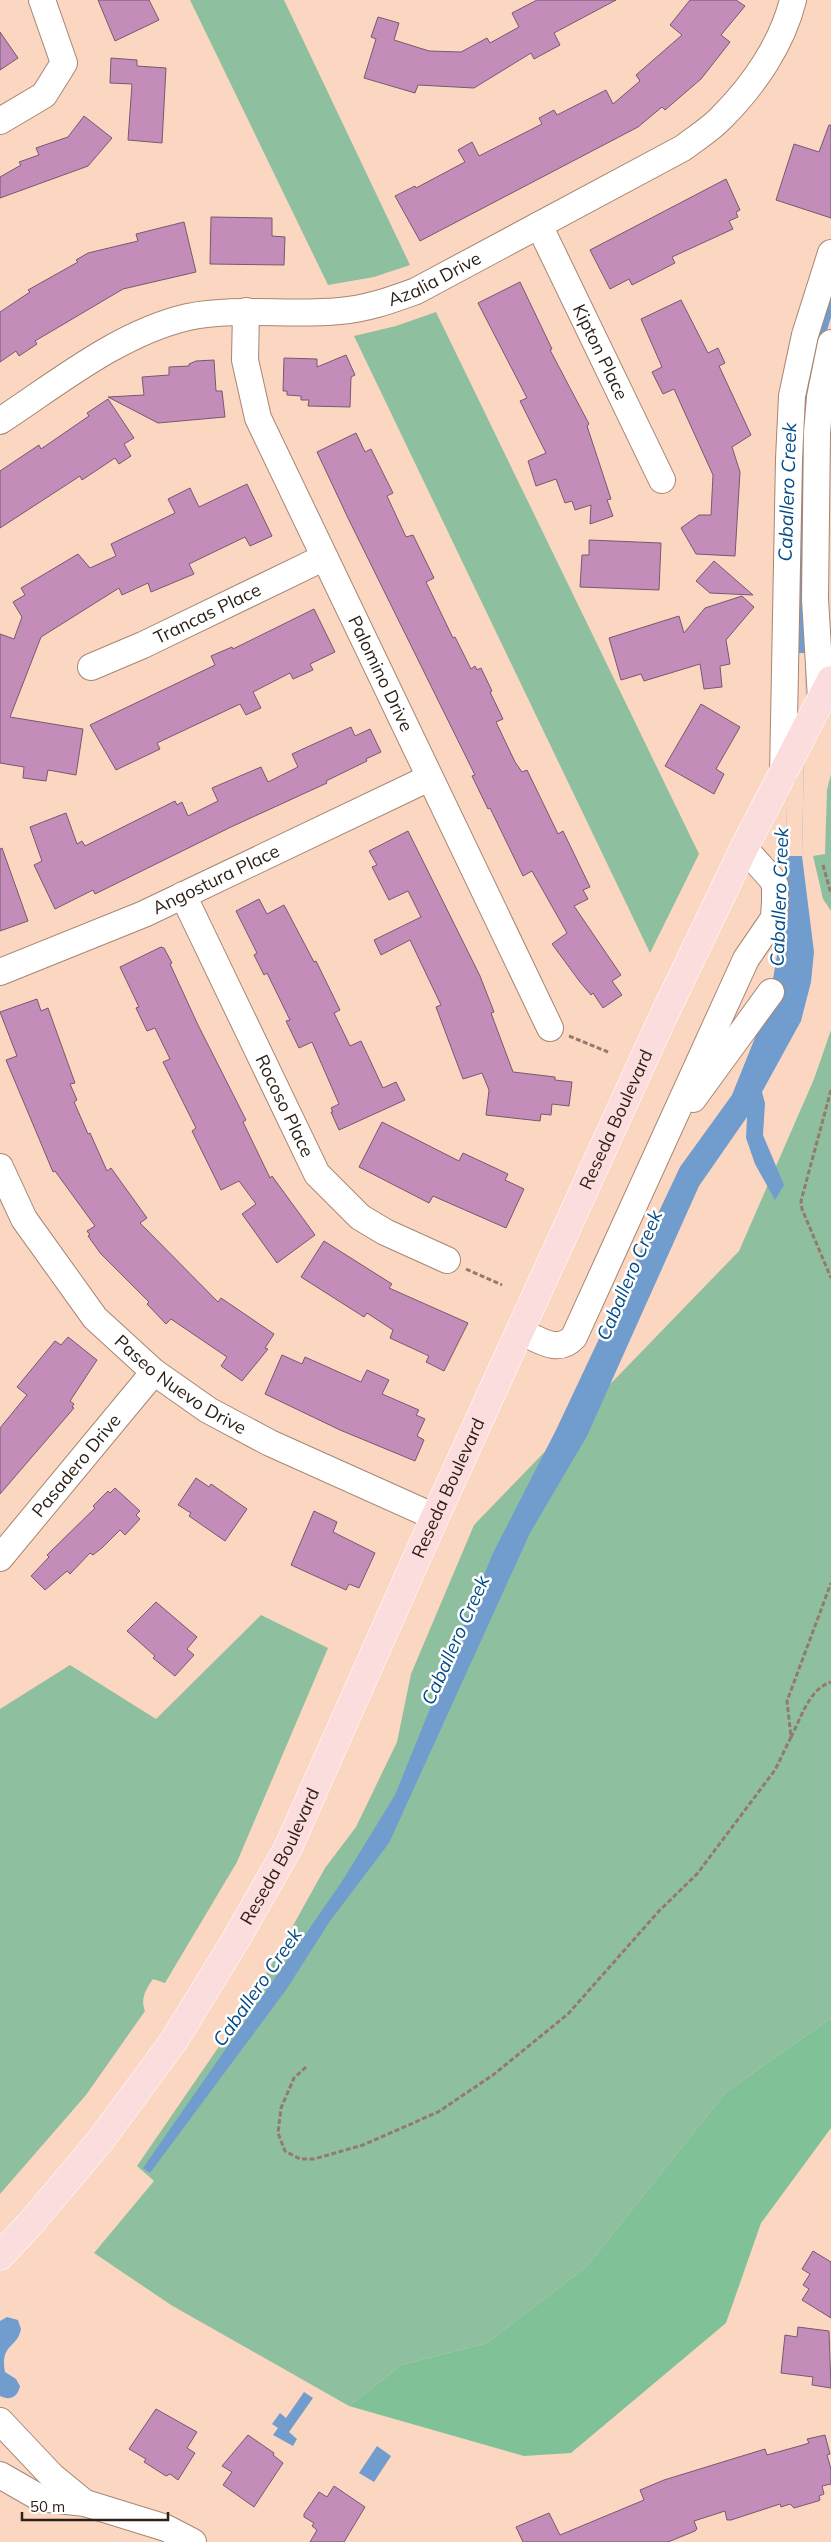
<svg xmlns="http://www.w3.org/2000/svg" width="831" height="2542" viewBox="0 0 831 2542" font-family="Mulish,sans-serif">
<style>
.green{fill:#8ebf9f}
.forest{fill:#81c198}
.water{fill:#709dce}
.pier{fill:#fbd7c2}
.building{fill:#c48db9;stroke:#75596f}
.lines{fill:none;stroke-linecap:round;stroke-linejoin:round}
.minor-casing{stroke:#a78672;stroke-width:28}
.major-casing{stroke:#fff;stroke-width:29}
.path{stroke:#937a6c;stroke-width:3;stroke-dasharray:5 2.5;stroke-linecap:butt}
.minor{stroke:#fff;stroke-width:26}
.major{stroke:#fcdddd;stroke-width:28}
.labels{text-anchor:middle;stroke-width:5;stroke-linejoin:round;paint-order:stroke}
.street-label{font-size:18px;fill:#2d2018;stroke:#fff}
.water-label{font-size:19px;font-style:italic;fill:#034c88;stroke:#fff}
</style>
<rect width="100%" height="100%" fill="#fbd7c2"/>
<g class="green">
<polygon points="190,0 284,0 410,265 374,277 328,285"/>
<polygon points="436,312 699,854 650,953 354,336 396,326"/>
<polygon points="831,774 831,911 823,899 813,856 825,854 827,790"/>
<polygon points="831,1030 831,2018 726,2092 587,2266 487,2343 401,2365 349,2406 171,2305 94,2253 154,2181 137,2166 255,1994 325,1868 356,1827 397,1742 411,1674 474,1525 739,1251 814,1079"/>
<path d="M 261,1615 L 328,1648 L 237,1862 L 165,1983 L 153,1979 C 146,1989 140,1999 145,2011 L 86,2095 L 0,2194 L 0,1709 L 70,1665 L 156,1719 Z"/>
</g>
<polygon class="forest" points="831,2018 831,2128 761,2223 726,2323 571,2453 524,2456 349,2406 401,2365 487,2343 587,2266 726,2092"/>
<g class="water">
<polygon points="831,275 831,317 825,337 806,653 802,856 814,952 811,982 801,1021 762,1092 765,1103 763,1135 784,1185 775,1200 755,1164 746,1138 747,1117 699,1186 587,1436 530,1533 389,1843 330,1921 286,1990 150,2173 143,2168 341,1883 395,1795 493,1553 556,1430 680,1167 732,1095 769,1003 777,955 786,856 790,653 799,395"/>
<path d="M 7,2317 L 18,2320 L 21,2329 C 17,2349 0,2343 5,2372 L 16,2379 L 20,2386 C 18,2397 10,2401 0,2396 L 0,2321 Z"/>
<polygon points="304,2392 313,2398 289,2432 297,2439 293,2446 273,2435 278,2428 272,2424 280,2413 286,2418"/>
<polygon points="377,2446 391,2456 374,2482 359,2473"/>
</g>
<polygon class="pier" points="790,653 806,653 802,856 786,856"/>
<g class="building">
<polygon points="98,0 149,0 159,20 115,41"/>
<polygon points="537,0 616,0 554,33 560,45 534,59 531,53 474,88 418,85 415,93 364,78 376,39 371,37 378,17 399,23 394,40 429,51 461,52 487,38 490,43 519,27 512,13"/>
<polygon points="690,0 736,0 745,6 721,35 730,42 701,79 665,110 662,107 638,127 420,241 395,196 415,186 416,188 465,162 458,150 472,142 479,156 542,124 539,118 554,110 557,115 606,90 613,104 640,81 636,75 682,35 670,25"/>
<polygon points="0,32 18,58 0,70"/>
<polygon points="111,58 137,60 137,66 166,68 162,143 128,140 132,84 110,83"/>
<polygon points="84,116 112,138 88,166 0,198 0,177 21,165 19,162 39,155 36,148 68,137"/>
<polygon points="829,125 831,125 831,218 776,200 794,144 819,152"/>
<polygon points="726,179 740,210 736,212 738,217 729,221 733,229 672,257 675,263 632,285 629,279 610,289 590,250"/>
<polygon points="211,217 272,218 272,236 285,237 284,265 210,264"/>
<polygon points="184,222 196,272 123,289 35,341 37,344 19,356 16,351 0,362 0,312 30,292 28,290 78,262 76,260 88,253 138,241 136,234"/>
<polygon points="520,282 552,349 550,350 589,424 587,426 611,499 607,500 613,516 590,524 591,505 575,510 572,501 565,503 556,479 536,486 528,461 546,453 520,401 527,398 478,303"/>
<polygon points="681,300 708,353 718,348 725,363 719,366 751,435 732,447 740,472 735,556 696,554 681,528 699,515 711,515 713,475 674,389 663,394 652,372 662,367 641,319"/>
<polygon points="346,355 355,375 351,377 350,407 308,406 309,400 301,400 301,396 287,395 287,391 283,391 284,358 317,359 317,367"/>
<polygon points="214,360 216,391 222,391 225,417 158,423 108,397 144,395 142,377 169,375 169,367 189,366 189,364 196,361"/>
<polygon points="108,399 134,438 124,444 131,456 119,464 115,458 82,480 80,476 0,528 0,471 39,445 41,449 89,416 87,413"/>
<polygon points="356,433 365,452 371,449 393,493 387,496 406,537 413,535 434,578 426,582 453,638 455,637 471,669 475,666 477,670 481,668 492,691 490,692 503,719 496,722 515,762 522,772 527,770 558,834 563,831 590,887 583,890 588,899 574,906 621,975 612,981 622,995 603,1008 593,993 591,995 580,982 552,944 567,933 532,871 523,876 490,808 488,809 472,776 475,775 348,518 317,452"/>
<polygon points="247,484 272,536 250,546 245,537 189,564 194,574 151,592 148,583 122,595 119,588 41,637 10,717 83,729 76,775 48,770 46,781 23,778 24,767 0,763 0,634 14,639 22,617 13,602 25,595 21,588 78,554 90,568 116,556 111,544 175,513 168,499 190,488 199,507"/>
<polygon points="589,540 661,543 659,590 580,587 582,555 589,555"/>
<polygon points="714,561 753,595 710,593 696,581"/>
<polygon points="742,596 754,607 726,640 730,664 720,666 722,687 704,689 700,664 644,681 641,674 621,680 609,638 679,616 684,633 705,608"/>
<polygon points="314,609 335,652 310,664 313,670 293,679 290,673 253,692 261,708 246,715 240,704 157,743 160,749 116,770 90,725 215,665 211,656 232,647 233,649"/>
<polygon points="701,704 740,727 716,769 724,774 714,794 665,766"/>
<polygon points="351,727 355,736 370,729 381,752 366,759 367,761 326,781 327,783 231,827 95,894 93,890 55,909 34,865 42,861 30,827 66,813 77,844 82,841 85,846 175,801 177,805 182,802 188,816 218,801 212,788 261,767 268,782 298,767 292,754"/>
<polygon points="408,831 480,976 494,1012 491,1013 513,1072 555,1077 555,1080 572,1082 569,1106 552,1104 551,1115 541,1114 540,1121 486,1115 489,1090 482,1073 463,1079 436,1007 441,1005 410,940 381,955 374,940 421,917 408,891 389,900 372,867 377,865 369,851"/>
<polygon points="2,848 28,921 0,931 0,849"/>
<polygon points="259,899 267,914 284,905 314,962 316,961 340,1010 334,1013 350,1046 361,1041 383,1088 396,1082 405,1100 339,1130 331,1112 333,1112 331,1108 339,1104 312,1042 299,1048 286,1021 290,1020 267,973 264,975 254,955 257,953 236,911"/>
<polygon points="161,947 164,948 172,963 170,964 198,1025 246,1120 243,1122 270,1178 272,1176 315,1235 277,1263 242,1214 256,1204 239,1181 221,1190 192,1131 196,1128 163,1062 170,1059 155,1028 147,1031 136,1008 139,1007 120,967"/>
<polygon points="37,999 41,1011 48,1008 75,1083 70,1084 77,1100 74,1102 88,1134 90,1133 107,1171 111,1168 147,1218 140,1223 218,1302 221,1298 274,1334 265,1348 268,1349 242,1381 221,1366 227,1357 171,1319 166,1324 147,1304 149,1302 101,1254 88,1236 90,1235 87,1231 95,1226 55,1171 53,1172 6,1060 17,1056 0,1012"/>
<polygon points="382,1122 459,1161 463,1153 508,1174 505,1180 524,1189 506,1228 433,1196 429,1203 359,1167"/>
<polygon points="324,1241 392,1284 389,1288 468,1323 444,1371 426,1362 429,1356 390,1338 393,1330 367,1313 364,1317 301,1277"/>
<polygon points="68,1337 97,1360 70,1401 74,1404 72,1407 74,1408 0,1494 0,1428 27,1395 17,1387 55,1341 61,1345"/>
<polygon points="282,1355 302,1364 305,1357 361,1382 367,1370 389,1380 382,1394 419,1410 416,1415 425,1419 417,1436 424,1440 415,1461 340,1430 265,1394"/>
<polygon points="196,1478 209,1487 211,1484 247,1509 225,1541 189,1516 191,1513 178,1505"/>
<polygon points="115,1488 140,1511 136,1515 140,1519 125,1535 120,1530 103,1547 93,1555 90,1553 70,1574 67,1571 45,1590 31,1576 49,1557 47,1555 95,1508 93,1506 108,1491 110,1493"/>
<polygon points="314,1511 337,1522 333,1532 375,1553 359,1588 349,1584 346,1590 291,1565"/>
<polygon points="156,1602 197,1637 187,1649 194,1655 175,1676 153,1658 155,1656 127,1631"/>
<polygon points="813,2251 831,2262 831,2318 802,2300 809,2289 803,2285 810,2274 802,2269"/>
<polygon points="798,2327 829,2331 831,2388 812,2385 813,2377 781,2373 785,2335 797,2337"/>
<polygon points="156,2409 197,2432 187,2448 195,2453 178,2480 170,2474 166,2476 144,2462 146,2459 129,2449"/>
<polygon points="248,2435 274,2453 273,2455 283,2463 254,2507 223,2485 232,2472 222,2466"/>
<polygon points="825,2435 830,2454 827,2455 831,2469 831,2484 822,2486 824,2494 819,2496 820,2500 818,2501 794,2508 790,2504 781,2507 780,2504 731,2520 727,2520 725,2511 694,2521 697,2529 695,2531 668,2542 523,2542 516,2527 549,2513 560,2535 644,2500 640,2490 664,2480 765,2449 767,2455 803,2445 809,2443 807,2439"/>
<polygon points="334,2486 365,2507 344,2542 310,2542 317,2530 312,2526 314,2523 304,2517 304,2514 319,2492 327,2497"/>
</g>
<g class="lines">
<g class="minor-casing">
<g id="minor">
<polyline points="0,121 44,95 64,63 42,0"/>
<path id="s1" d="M 539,225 L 662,480"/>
<path id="s2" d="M 246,311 L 245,360 L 258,418 L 550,1028"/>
<path id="s3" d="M 0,421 C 58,383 119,333 188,317 C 238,307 289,316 340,311 C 367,309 391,300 416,291 L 683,148 C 696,138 711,129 722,117 C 754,85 782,44 793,0"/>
<path id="s4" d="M 91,667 L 143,645 L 323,558"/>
<polyline points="821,699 815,599 817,433 820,397 831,343"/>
<polyline points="783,774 789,459 792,396 805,335 831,253"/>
<path id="s5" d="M 183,895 L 317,1174 L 360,1217 L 385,1232 L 447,1260"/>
<path id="s6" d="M 0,972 L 144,914 L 429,778"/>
<polyline points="693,1099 771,992"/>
<path id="s7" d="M 0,1167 L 24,1219 L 95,1318 L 154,1372 L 208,1410 L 270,1443 L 435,1517"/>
<path d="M 520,1331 C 538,1339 558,1355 574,1337 L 746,959 L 774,918 L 775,901 L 775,885 L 771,878 L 744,848"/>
<path id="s8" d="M 0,1558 L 154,1372"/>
<polyline points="0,2421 52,2476 85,2503"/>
<polyline points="0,2475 40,2498 85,2503 166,2528 193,2542"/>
</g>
</g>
<g class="major-casing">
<g id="major">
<path id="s9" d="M 0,2256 L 30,2224 L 100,2141 L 173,2042 L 235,1941 L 288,1848 L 435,1517 L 662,1019 L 744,848 L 831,680"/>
</g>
</g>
<g class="path">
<polyline points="823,865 831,894"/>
<polyline points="569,1036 608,1052"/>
<polyline points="831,1090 801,1201 802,1209 831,1278"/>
<polyline points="466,1269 502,1285"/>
<path d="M 791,1737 C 801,1718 809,1689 831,1682"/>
<polyline points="306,2067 294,2078 281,2108 278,2133 285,2151 300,2159 314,2159 363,2145 438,2112 493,2075 568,2014 659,1911 697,1874 775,1770 791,1737 787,1701 831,1583"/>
</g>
<use href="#minor" class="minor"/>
<use href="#major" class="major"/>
</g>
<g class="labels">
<g class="street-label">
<text dy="6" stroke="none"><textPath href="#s3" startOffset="469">Azalia Drive</textPath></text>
<text dy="6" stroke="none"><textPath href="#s1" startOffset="141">Kipton Place</textPath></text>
<text dy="6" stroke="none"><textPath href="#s4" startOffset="128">Trancas Place</textPath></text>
<text dy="6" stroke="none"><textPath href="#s2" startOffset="392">Palomino Drive</textPath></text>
<text dy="6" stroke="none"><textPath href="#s6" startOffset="235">Angostura Place</textPath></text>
<text dy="6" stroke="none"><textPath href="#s5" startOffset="234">Rocoso Place</textPath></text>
<text dy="6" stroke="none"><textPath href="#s9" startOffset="1300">Reseda Boulevard</textPath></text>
<text dy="6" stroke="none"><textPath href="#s7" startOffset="288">Paseo Nuevo Drive</textPath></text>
<text dy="6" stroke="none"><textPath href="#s8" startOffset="120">Pasadero Drive</textPath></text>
<text dy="6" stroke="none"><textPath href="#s9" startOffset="895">Reseda Boulevard</textPath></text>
<text dy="6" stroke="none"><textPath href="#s9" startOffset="490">Reseda Boulevard</textPath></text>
</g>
<g class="water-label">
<text transform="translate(787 492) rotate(-88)" y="7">Caballero Creek</text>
<text transform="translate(779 897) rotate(-88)" y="7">Caballero Creek</text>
<text transform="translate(629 1275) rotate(-67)" y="7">Caballero Creek</text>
<text transform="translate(455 1640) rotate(-66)" y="7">Caballero Creek</text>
<text transform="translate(257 1987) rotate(-55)" y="7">Caballero Creek</text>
</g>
</g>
<path d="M22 2512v8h146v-8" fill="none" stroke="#2d2018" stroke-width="2.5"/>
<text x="30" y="2512" font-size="15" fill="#2d2018" stroke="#ffffff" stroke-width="4" paint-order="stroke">50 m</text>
</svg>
